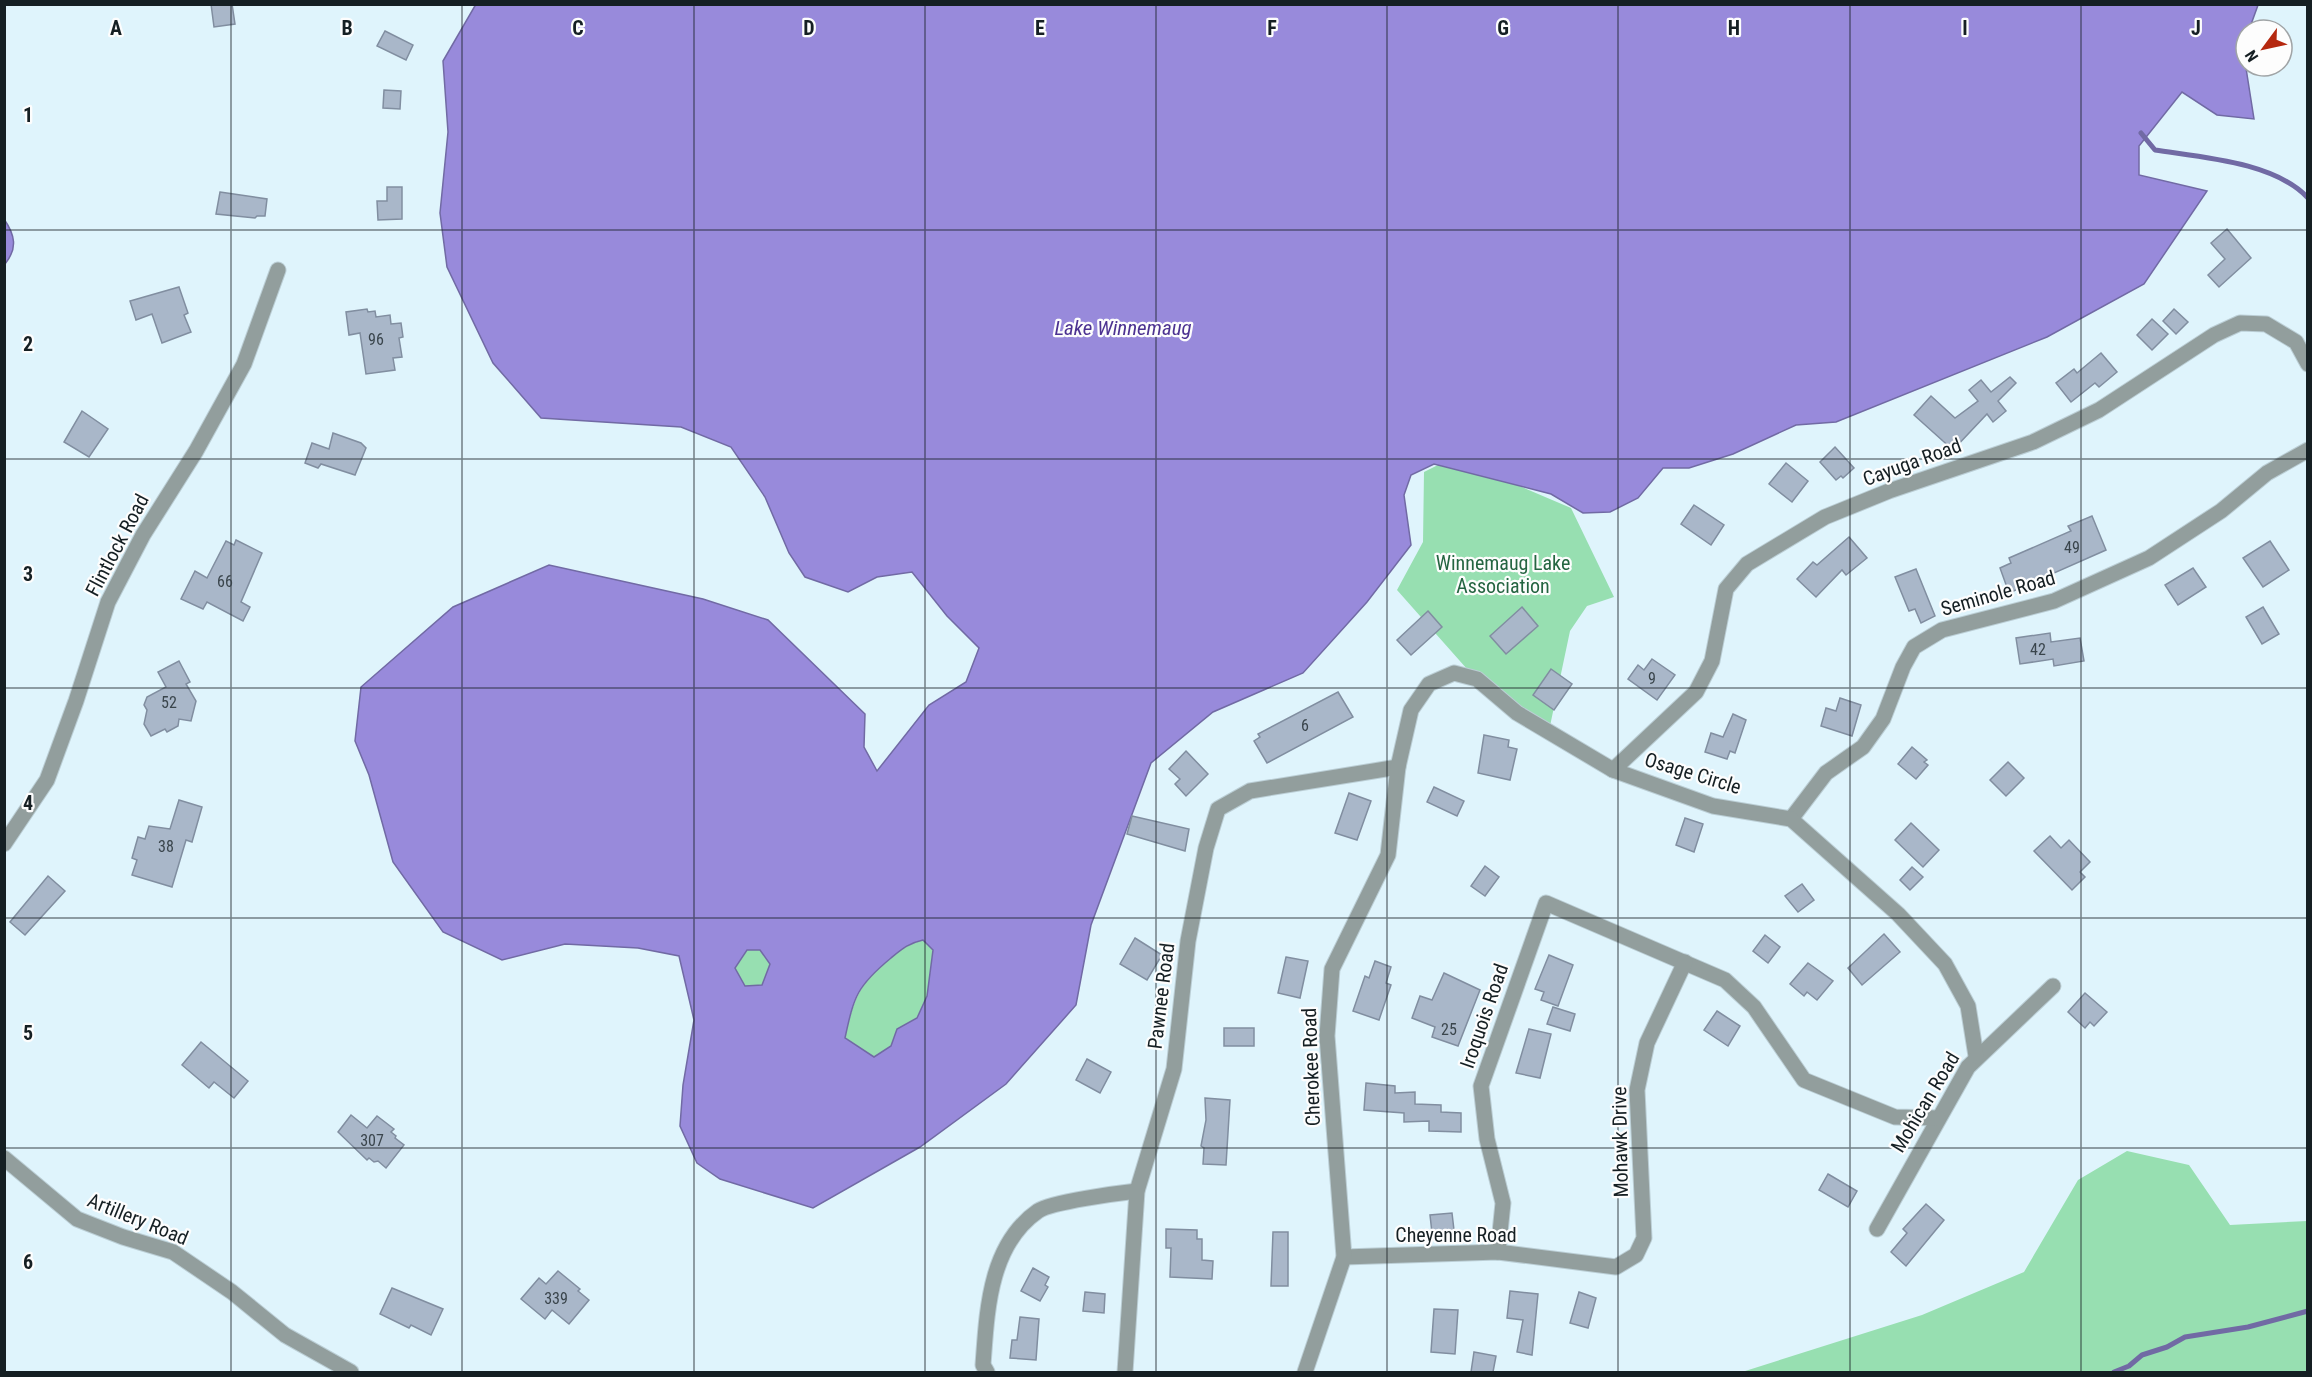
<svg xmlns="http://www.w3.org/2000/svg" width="2312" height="1377" viewBox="0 0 2312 1377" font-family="'Roboto Condensed',sans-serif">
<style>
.green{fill:#97dfb1}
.water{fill:#988adb;stroke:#716aa4;stroke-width:1.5;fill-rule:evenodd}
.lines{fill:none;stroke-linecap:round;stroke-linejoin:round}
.stream{stroke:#716aa4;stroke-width:5}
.building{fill:#a9b7c9;stroke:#818ea0;stroke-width:1.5}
.minor-casing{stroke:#bbced5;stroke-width:17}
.minor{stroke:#929e9d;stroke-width:15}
.grid{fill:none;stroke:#151f23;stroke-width:1.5;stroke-opacity:0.55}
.labels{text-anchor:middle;stroke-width:4.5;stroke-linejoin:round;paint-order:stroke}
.number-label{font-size:16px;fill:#3a454c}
.street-label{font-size:20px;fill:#151f23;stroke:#fdfdfd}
.park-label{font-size:20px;fill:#246541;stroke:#fdfdfd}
.water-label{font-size:21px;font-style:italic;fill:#4c3291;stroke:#fdfdfd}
.grid-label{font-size:20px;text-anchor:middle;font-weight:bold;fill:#151f23;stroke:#fdfdfd;stroke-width:4.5;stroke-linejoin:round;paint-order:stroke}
</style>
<rect width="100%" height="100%" fill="#dff4fc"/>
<g class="green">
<polygon points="1446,461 1510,482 1571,508 1614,597 1587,606 1570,631 1550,726 1506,713 1397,590 1423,542 1424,472"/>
<path d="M 923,940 L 933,949 L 927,996 L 917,1018 L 897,1029 L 891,1046 L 874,1057 L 845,1038 C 853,1002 858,985 887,961 C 899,951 908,944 923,940 Z"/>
<polygon points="747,950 760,950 770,964 762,985 745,986 735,968"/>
<polygon points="2127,1151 2189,1165 2230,1225 2307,1221 2307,1372 1742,1372 1922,1315 2024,1272 2078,1180"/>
</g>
<g class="water">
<path d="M 476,4 L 2258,4 L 2258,5 L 2249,30 L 2246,30 L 2243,49 L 2254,119 L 2217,115 L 2182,92 L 2139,146 L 2139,175 L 2207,191 L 2144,284 L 2047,337 L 1836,422 L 1796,425 L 1733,454 L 1689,468 L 1663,468 L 1638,498 L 1610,512 L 1583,513 L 1551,494 L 1434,464 L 1411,475 L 1404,495 L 1411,545 L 1367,602 L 1303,673 L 1213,712 L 1151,763 L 1091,925 L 1076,1005 L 1006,1084 L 920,1147 L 813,1208 L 720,1179 L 697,1163 L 680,1126 L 683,1085 L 694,1020 L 679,956 L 638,948 L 565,944 L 502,960 L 443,932 L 393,862 L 369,775 L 355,741 L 361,687 L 453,607 L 549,565 L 703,599 L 768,620 L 865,714 L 864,747 L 877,771 L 929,705 L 966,682 L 979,648 L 947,616 L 912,572 L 877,577 L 848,592 L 805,577 L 789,553 L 765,497 L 731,447 L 681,427 L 541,418 L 493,363 L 447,267 L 440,213 L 448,132 L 443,61 ZM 923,940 L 933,950 L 927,996 L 917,1018 L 897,1029 L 891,1046 L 874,1057 L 845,1038 C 854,996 857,986 891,958 C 902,949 909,943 923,940 ZM 747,950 L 760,950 L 770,964 L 762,985 L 745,986 L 735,968 Z"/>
<path d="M 4,219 C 15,235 18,248 5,264 Z"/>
</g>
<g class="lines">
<g class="stream">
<path d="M 2141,133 L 2155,150 C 2200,157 2275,162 2308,198"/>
<polyline points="2114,1372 2129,1366 2142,1355 2167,1347 2185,1337 2248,1327 2308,1311"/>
</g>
</g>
<g class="building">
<polygon points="211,4 232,4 235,24 214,27"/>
<polygon points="385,31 413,45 406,60 377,46"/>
<polygon points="384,90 401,91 400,109 383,108"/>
<polygon points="387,187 402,187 402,219 378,220 377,201 387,201"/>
<polygon points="220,192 267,199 265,216 257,216 255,218 216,214"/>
<polygon points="2227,229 2251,258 2219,287 2208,275 2225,259 2211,243"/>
<polygon points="179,287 188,313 184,315 191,332 162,343 152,314 136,320 130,301"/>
<polygon points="367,309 368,312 375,311 376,317 390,315 391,324 401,323 403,337 399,338 402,357 393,358 395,370 366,374 360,333 349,335 346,312"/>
<polygon points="2174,309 2188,322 2176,334 2163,321"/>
<polygon points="2152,319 2168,334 2152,350 2137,335"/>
<polygon points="2101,353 2117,372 2099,387 2095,383 2071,402 2056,383 2074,369 2077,373"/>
<polygon points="2010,377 2016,383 1998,401 2006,411 1993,422 1987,414 1953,450 1914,415 1931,396 1955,418 1978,401 1969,390 1981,380 1991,392"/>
<polygon points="82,411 108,429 89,457 64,442"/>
<polygon points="333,433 361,443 366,448 355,475 321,464 318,468 305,463 312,443 329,449"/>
<polygon points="1835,447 1854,468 1843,478 1841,476 1836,480 1820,462"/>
<polygon points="1786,463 1808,481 1792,502 1769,484"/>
<polygon points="1694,505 1724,525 1711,545 1681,524"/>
<polygon points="2092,516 2106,550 2009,593 2000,568 2011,563 2009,558 2071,531 2068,526"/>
<polygon points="1849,537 1867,558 1846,575 1842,570 1816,597 1797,579 1813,562 1817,565"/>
<polygon points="236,540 262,553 241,602 250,607 243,621 207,602 203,609 181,599 195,571 207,578 226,541 234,545"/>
<polygon points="2270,541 2289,570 2263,587 2243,558"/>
<polygon points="2193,568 2206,587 2178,605 2165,585"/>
<polygon points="1916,569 1935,616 1921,623 1915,609 1909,611 1895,577"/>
<polygon points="1522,607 1538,626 1506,654 1490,636"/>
<polygon points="2263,607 2279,634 2262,644 2246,617"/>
<polygon points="1428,611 1442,627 1411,655 1397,640"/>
<polygon points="2050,633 2051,642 2080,638 2084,661 2054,666 2053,659 2020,664 2016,638"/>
<polygon points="1652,659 1675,675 1657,700 1628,679 1638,665 1644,670"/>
<polygon points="179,661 190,682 186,684 196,701 191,721 179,719 178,726 167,732 165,729 151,736 144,724 147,710 144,705 147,697 166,687 158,672"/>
<polygon points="1551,669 1572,684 1554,710 1533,695"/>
<polygon points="1338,692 1353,717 1267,763 1254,741 1260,737 1258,734"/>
<polygon points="1840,698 1861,705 1852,736 1821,726 1826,708 1836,711"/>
<polygon points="1733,714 1746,720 1735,753 1730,751 1727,759 1705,752 1711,733 1723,737"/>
<polygon points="1484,735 1509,740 1508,747 1517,749 1510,780 1478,773"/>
<polygon points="1912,747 1927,760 1924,762 1928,765 1916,779 1898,764"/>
<polygon points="1186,751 1208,774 1186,796 1175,784 1180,779 1169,769"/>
<polygon points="2008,762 2024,778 2006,796 1990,780"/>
<polygon points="1434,787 1464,801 1457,816 1427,802"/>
<polygon points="1349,793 1371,801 1357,840 1335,833"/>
<polygon points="179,800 202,807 192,842 186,840 172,887 132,875 137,860 132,858 138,837 145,839 149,826 170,829"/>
<polygon points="1132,816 1189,829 1185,851 1127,834"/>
<polygon points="1685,818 1703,824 1694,852 1676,845"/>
<polygon points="1911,823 1939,850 1923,867 1895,840"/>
<polygon points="2050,836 2061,848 2069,840 2090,862 2080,872 2085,877 2072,890 2034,851"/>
<polygon points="1485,866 1499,877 1485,896 1471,886"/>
<polygon points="1912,867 1923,877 1910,890 1900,880"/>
<polygon points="48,876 65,891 25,935 10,922"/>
<polygon points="1802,884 1814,900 1798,912 1785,896"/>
<polygon points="1884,934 1900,952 1862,985 1848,968"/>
<polygon points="1765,935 1780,947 1768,963 1753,951"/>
<polygon points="1135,938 1162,955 1147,980 1120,964"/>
<polygon points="1549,955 1573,965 1558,1006 1541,1000 1544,992 1535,989"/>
<polygon points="1286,957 1308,961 1300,998 1278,993"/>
<polygon points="1375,961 1391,967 1386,983 1391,985 1379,1020 1353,1011 1365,976 1369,978"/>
<polygon points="1808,963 1833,981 1817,1000 1807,992 1804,996 1790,984"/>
<polygon points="1444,973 1480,990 1458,1046 1432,1037 1435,1027 1412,1018 1420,996 1432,1000"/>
<polygon points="2085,993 2107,1012 2094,1026 2090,1022 2085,1028 2068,1012"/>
<polygon points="1553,1007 1575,1014 1570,1031 1547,1024"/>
<polygon points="1717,1011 1740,1026 1728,1046 1704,1030"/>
<rect x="1224" y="1028" width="30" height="18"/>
<polygon points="1529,1029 1551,1034 1540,1078 1516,1073"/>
<polygon points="201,1042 248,1081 234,1098 214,1082 209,1088 182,1065"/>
<polygon points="1087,1059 1111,1072 1100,1093 1076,1080"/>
<polygon points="1366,1083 1395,1086 1395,1093 1415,1092 1415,1104 1441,1105 1441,1112 1461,1113 1461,1132 1429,1131 1429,1121 1404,1122 1404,1113 1364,1110"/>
<polygon points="1205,1098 1230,1100 1226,1165 1203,1164 1204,1148 1201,1146 1206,1120"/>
<polygon points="351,1115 367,1128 377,1116 394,1129 391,1132 396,1136 395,1138 404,1145 386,1168 378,1161 374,1162 369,1158 367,1160 338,1132"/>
<polygon points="1828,1174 1857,1191 1848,1207 1819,1190"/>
<polygon points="1926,1204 1944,1220 1906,1266 1891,1252 1907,1233 1903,1229"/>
<polygon points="1452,1213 1454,1230 1432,1233 1430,1215"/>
<polygon points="1166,1229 1197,1230 1197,1239 1202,1239 1202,1260 1213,1261 1212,1279 1170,1277 1171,1248 1166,1248"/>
<polygon points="1273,1232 1288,1232 1288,1286 1271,1286"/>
<polygon points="1033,1268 1049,1277 1045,1285 1048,1287 1040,1301 1021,1291"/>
<polygon points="558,1271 580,1289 578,1291 589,1300 569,1324 552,1310 545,1319 521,1299 539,1278 546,1284"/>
<polygon points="392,1288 443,1309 431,1335 411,1325 409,1328 380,1314"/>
<polygon points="1510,1291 1538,1294 1532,1355 1517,1352 1523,1320 1507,1318"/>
<polygon points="1085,1292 1105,1294 1104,1313 1083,1311"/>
<polygon points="1579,1292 1596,1298 1588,1328 1570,1323"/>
<polygon points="1434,1309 1458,1310 1455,1354 1431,1352"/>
<polygon points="1020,1317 1039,1319 1036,1360 1010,1358 1012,1340 1017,1340"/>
<polygon points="1474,1352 1496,1356 1493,1372 1471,1372"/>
</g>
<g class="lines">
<g class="minor-casing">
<g id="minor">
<polyline points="1613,770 1696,692 1712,661 1726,589 1747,564 1825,517 1889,491 2033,442 2099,410 2214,335 2240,323 2266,324 2296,342 2308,364"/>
<polyline points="1791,819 1826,773 1863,747 1883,719 1903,667 1914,647 1942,630 2054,601 2149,558 2221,511 2267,473 2308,450"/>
<polyline points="4,844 47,780 76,701 108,602 143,535 196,451 244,364 278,270"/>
<polyline points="4,1158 77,1219 123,1237 173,1252 232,1292 285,1335 351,1372"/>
<polyline points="1877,1229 1968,1067 2053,986"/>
<polyline points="1498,1252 1503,1203 1487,1139 1481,1086 1546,903 1725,980 1754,1007 1804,1080 1895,1117 1938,1118"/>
<polyline points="1344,1257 1498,1252 1616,1267 1636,1255 1644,1238 1637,1090 1647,1043 1685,962"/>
<path d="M 987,1372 L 983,1365 C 987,1311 989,1245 1038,1211 C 1051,1202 1119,1193 1137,1191"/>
<polyline points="1125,1372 1137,1191 1174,1069 1188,941 1206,848 1218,809 1250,791 1398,767"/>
<polyline points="1305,1372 1344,1257 1327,1036 1332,969 1388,855 1398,767 1411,710 1429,684 1454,673 1477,679 1517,713 1613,770 1713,806 1791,819 1898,914 1945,964 1968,1006 1976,1056"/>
</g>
</g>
<use href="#minor" class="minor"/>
</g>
<path class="grid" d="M 231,4 L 231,1372M 462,4 L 462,1372M 694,4 L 694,1372M 925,4 L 925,1372M 1156,4 L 1156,1372M 1387,4 L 1387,1372M 1618,4 L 1618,1372M 1850,4 L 1850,1372M 2081,4 L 2081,1372M 4,230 L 2308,230M 4,459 L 2308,459M 4,688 L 2308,688M 4,918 L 2308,918M 4,1148 L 2308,1148"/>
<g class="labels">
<g class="number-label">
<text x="376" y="345">96</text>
<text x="2072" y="553">49</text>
<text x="225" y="587">66</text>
<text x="2038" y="655">42</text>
<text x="1652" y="684">9</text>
<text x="169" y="708">52</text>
<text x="1305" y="731">6</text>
<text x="166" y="852">38</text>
<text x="1449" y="1035">25</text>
<text x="372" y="1146">307</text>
<text x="556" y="1304">339</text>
</g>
<g class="street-label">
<text transform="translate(1912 462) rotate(-20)" y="7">Cayuga Road</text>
<text transform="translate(117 545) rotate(-62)" y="7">Flintlock Road</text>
<text transform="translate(1998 593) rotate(-16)" y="7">Seminole Road</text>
<text transform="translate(1693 773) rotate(17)" y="7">Osage Circle</text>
<text transform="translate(1161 996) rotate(-83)" y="7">Pawnee Road</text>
<text transform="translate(1484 1016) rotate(-71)" y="7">Iroquois Road</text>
<text transform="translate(1311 1067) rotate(-92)" y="7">Cherokee Road</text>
<text transform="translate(1925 1102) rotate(-59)" y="7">Mohican Road</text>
<text transform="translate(1620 1142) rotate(-91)" y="7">Mohawk Drive</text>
<text transform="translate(138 1219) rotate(22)" y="7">Artillery Road</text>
<text x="1456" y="1242">Cheyenne Road</text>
</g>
<g class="park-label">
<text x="1503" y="570">Winnemaug Lake<tspan x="1503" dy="23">Association</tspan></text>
</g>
<g class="water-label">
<text x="1123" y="335">Lake Winnemaug</text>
</g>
</g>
<g class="grid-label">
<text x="116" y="35">A</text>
<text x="347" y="35">B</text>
<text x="578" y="35">C</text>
<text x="809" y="35">D</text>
<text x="1040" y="35">E</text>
<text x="1272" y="35">F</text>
<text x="1503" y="35">G</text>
<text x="1734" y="35">H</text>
<text x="1965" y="35">I</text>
<text x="2196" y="35">J</text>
<text x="28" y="122">1</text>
<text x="28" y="351">2</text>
<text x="28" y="581">3</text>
<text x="28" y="810">4</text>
<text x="28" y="1040">5</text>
<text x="28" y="1269">6</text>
</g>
<rect width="2312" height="1377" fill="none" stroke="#151f23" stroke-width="12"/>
<g transform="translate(2264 48) rotate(237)"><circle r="28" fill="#fdfdfd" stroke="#a0a4a6" stroke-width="1.5"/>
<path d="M0-4.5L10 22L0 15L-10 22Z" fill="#b5280f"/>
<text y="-9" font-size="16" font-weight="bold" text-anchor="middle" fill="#151f23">N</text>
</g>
</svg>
